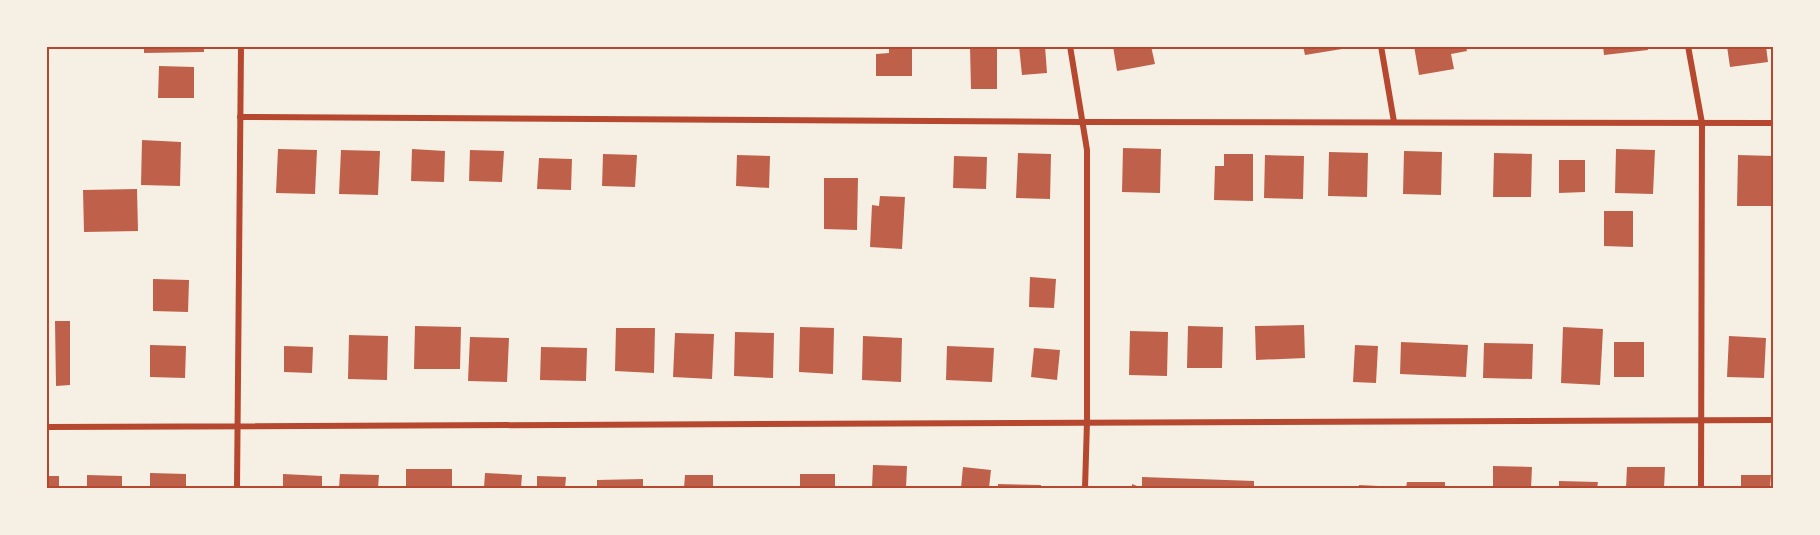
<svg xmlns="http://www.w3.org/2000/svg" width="1820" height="535" viewBox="0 0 1820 535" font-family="Arial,sans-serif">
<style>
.building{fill:#bf614a}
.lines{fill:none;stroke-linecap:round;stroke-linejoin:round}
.minor{stroke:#b5482f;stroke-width:6}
.neatline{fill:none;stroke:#b5482f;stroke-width:2}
</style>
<rect width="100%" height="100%" fill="#f6efe4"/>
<g class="building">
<polygon points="144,46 204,46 204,52 144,53"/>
<polygon points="889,46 912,46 912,76 876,76 876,54 889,53"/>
<polygon points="1019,46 1045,46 1047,73 1022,75"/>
<polygon points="1113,46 1151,46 1155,64 1117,71"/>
<polygon points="1303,46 1342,46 1342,49 1305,55"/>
<polygon points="1414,46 1466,46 1467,51 1451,54 1454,69 1419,75"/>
<polygon points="1603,46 1647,46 1648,50 1604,55"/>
<polygon points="1727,46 1766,46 1768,62 1730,67"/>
<polygon points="970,47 997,47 997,89 971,89"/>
<polygon points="159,66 194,67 194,98 158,98"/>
<polygon points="142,140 181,142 180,186 141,185"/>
<polygon points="1123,148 1161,149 1160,193 1122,192"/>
<polygon points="278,149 317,150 315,194 276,193"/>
<polygon points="412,149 445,151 444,182 411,181"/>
<polygon points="1616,149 1655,150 1653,194 1615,193"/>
<polygon points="341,150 380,151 378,195 339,194"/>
<polygon points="470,150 504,151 502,182 469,181"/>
<polygon points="1404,151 1442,152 1441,195 1403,194"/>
<polygon points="1329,152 1368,153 1367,197 1328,196"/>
<polygon points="1018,153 1051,154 1050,199 1016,198"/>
<polygon points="1494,153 1532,154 1531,197 1493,197"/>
<polygon points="603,154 637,155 635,187 602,186"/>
<polygon points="1224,154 1253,154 1253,201 1214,200 1215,166 1224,166"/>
<polygon points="737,155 770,156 769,188 736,186"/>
<polygon points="1265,155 1304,156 1303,199 1264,198"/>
<polygon points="1738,155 1774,156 1773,206 1737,206"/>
<polygon points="954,156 987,157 986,189 953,188"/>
<polygon points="539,158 572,159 571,190 537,189"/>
<polygon points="1559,160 1585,160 1585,192 1559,193"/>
<polygon points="824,178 858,178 857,230 824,229"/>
<polygon points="137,189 138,231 84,232 83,190"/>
<polygon points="880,196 905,197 902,249 870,247 872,205 879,206"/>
<polygon points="1604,211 1633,211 1633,247 1604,246"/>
<polygon points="1030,277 1056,279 1054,308 1029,307"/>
<polygon points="153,279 189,280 188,312 153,311"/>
<polygon points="55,321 70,321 70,385 56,386"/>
<polygon points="1304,325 1305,358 1256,360 1255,326"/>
<polygon points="415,326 461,327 460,369 414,369"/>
<polygon points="1188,326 1223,327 1222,368 1187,368"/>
<polygon points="800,327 834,328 833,374 799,372"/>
<polygon points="1563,327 1603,329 1600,385 1561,383"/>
<polygon points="616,328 655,328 654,373 615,371"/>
<polygon points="1130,331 1168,332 1167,376 1129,375"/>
<polygon points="735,332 774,333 773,378 734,376"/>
<polygon points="675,333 714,334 712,379 673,377"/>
<polygon points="349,335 388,336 387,380 348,379"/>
<polygon points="863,336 902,338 901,382 862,380"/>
<polygon points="1729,336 1766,338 1764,378 1727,377"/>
<polygon points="470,337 509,338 507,382 468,381"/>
<polygon points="1401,342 1468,345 1466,377 1400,374"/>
<rect x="1614" y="342" width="30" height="35"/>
<polygon points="1484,343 1533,344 1532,379 1483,378"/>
<polygon points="150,345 186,346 185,378 150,377"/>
<polygon points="1355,345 1378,346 1376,383 1353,382"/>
<polygon points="284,346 313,347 312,373 284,372"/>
<polygon points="947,346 994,348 992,382 946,380"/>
<polygon points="541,347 587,348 586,381 540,380"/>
<polygon points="1034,348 1060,350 1057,380 1031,377"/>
<polygon points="873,465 907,466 906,488 872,488"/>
<polygon points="1493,466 1532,467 1531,488 1493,488"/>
<polygon points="963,467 991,470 989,488 961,488"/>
<polygon points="1627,467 1665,467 1664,488 1626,488"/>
<rect x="406" y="469" width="46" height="19"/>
<polygon points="150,473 186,474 186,488 150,488"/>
<polygon points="485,473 522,475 521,488 484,488"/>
<polygon points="283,474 322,476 322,488 283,488"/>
<polygon points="340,474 379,475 378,488 339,488"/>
<rect x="800" y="474" width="35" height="14"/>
<polygon points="87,475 122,476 122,488 87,488"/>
<polygon points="685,475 713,475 713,488 684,488"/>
<polygon points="1741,475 1771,475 1770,488 1741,488"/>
<rect x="46" y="476" width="13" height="12"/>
<polygon points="537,476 566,477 565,488 537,488"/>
<polygon points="1142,477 1254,481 1254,488 1132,488 1132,484 1142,488"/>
<polygon points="643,479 643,488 597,488 597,480"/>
<polygon points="1559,481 1598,482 1597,488 1559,488"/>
<polygon points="1407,482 1445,482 1445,488 1406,488"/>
<polygon points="998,484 1041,485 1041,488 998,488"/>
<polygon points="1359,485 1397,487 1397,488 1359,488"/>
</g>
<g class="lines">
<g class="minor">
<polyline points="1070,46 1087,150 1087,422 1085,488"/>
<polyline points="1381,46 1394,122"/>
<polyline points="1688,46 1702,123 1701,488"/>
<polyline points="240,117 1082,122 1774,123"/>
<polyline points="46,427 1774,420"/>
<polyline points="237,488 241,46"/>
</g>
</g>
<rect width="1820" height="535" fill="none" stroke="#f6efe4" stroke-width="96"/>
<rect x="48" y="48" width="1724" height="439" class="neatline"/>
</svg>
